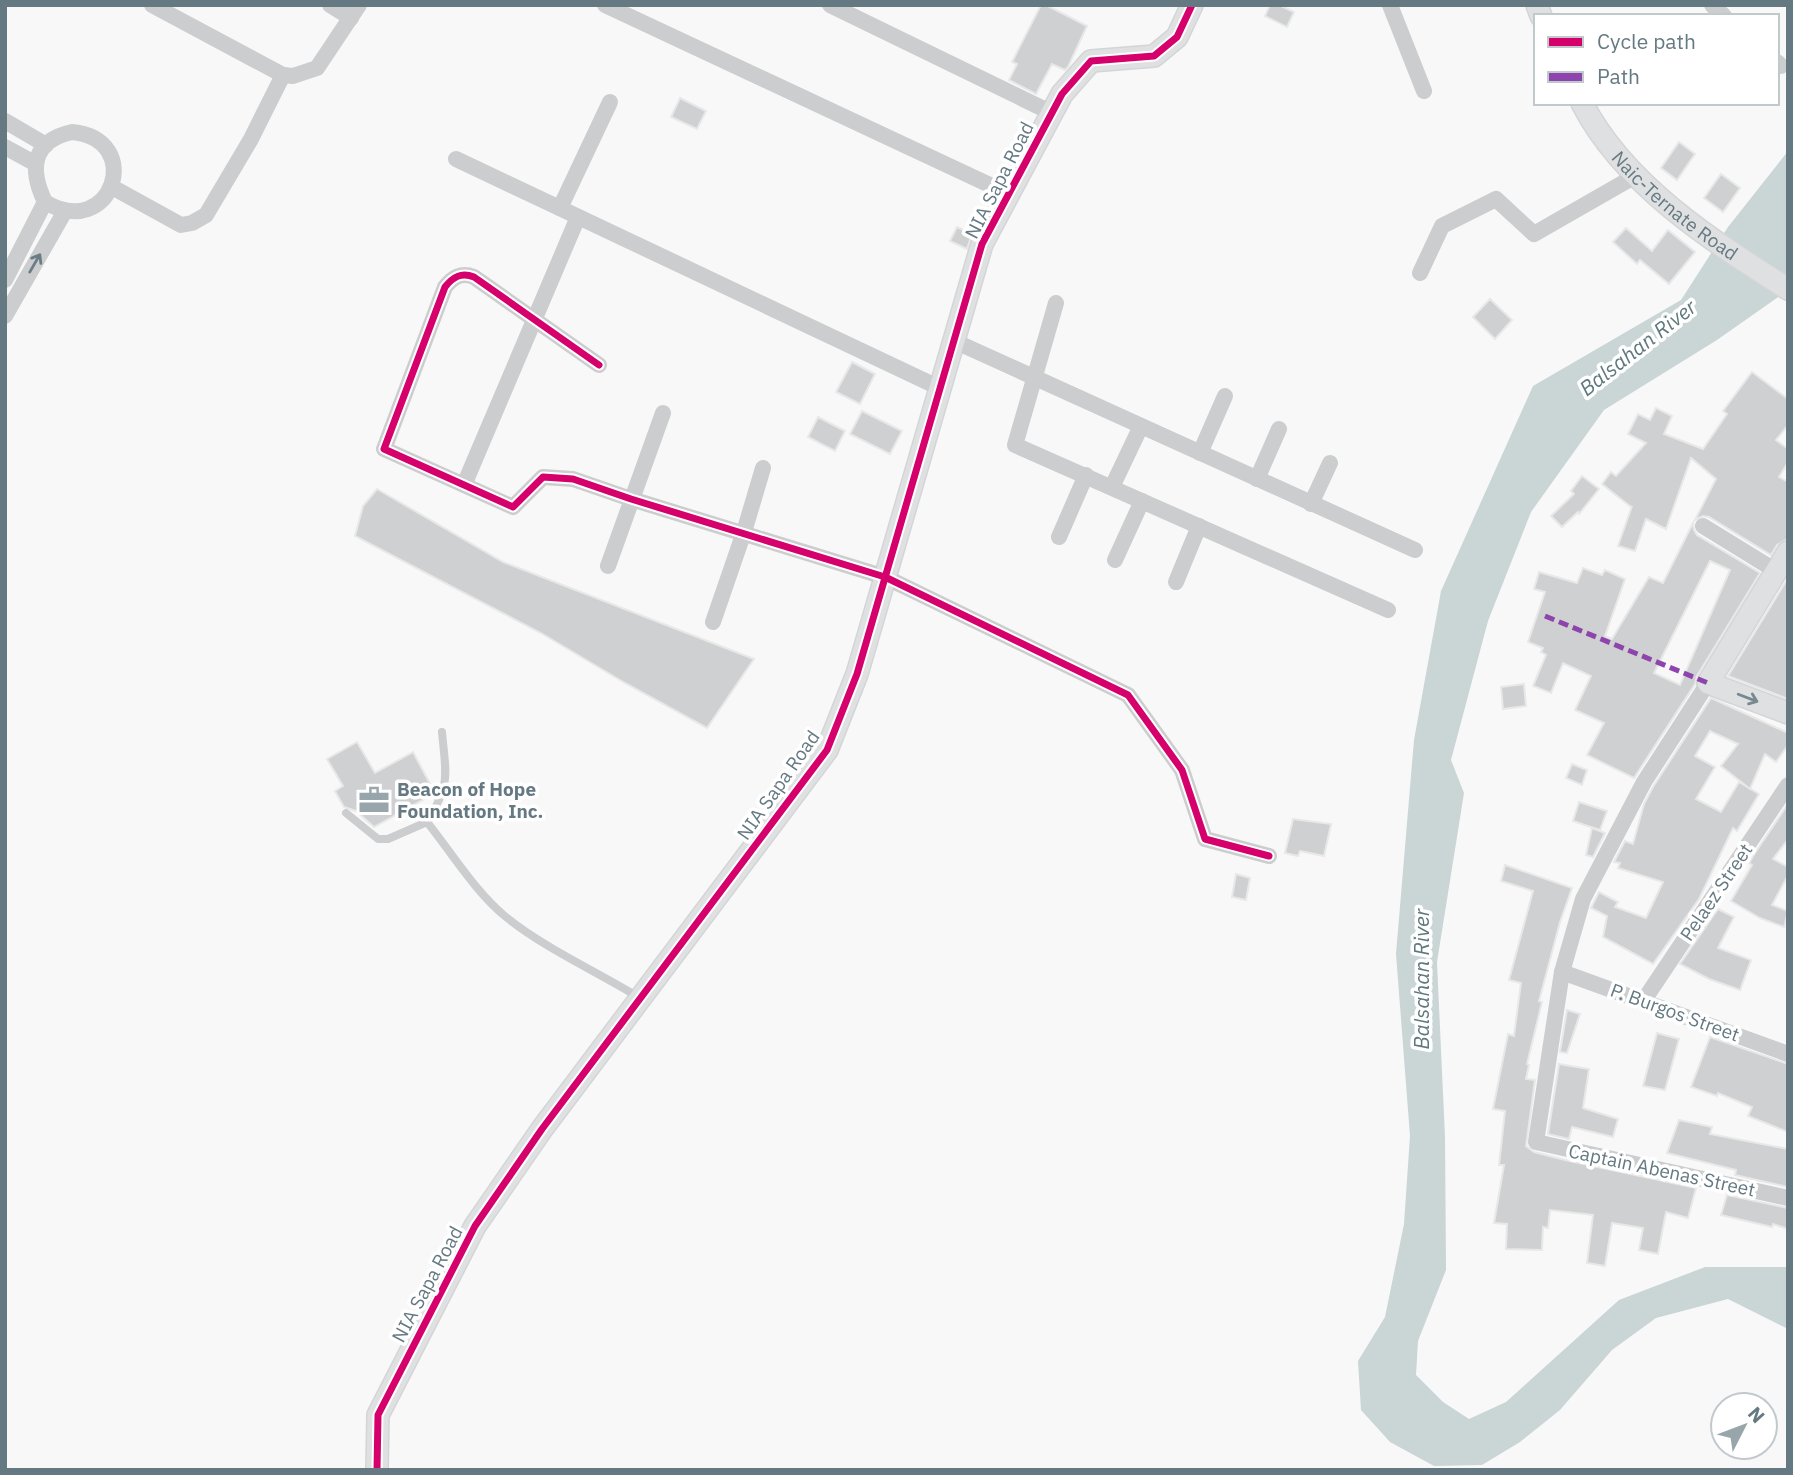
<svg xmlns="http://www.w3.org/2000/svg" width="1793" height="1475" viewBox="0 0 1793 1475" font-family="'IBM Plex Sans',sans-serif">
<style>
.water{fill:#cad5d6}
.building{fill:#ced0d1;stroke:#e8e8e8;stroke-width:2;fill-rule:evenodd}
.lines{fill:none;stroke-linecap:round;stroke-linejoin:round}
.secondary-casing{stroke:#d4d5d6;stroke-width:24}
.lane{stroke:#cbcdce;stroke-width:8}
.street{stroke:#cbcdce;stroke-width:16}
.secondary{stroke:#dfe0e1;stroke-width:21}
.quiet{stroke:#8e44ad;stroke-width:5;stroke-dasharray:10 5;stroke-linecap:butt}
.cycleway-casing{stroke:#fff;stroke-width:11}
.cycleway{stroke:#d6006c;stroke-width:7}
.oneway{stroke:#6a7d86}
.oneway2{stroke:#778890}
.labels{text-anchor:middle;stroke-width:7;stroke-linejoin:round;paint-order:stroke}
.street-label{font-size:19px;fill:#657982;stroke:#fff}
.poi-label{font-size:19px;font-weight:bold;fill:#657982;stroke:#fff;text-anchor:start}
.water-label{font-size:21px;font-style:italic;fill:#5f787c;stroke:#fff}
</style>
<rect width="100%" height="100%" fill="#f8f8f8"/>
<polygon class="water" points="1788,151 1788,290 1717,340 1604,410 1531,512 1488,621 1451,760 1464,793 1437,962 1445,1137 1446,1270 1418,1341 1416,1375 1443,1402 1469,1419 1506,1402 1619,1300 1705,1267 1788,1267 1788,1329 1728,1299 1656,1318 1612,1350 1560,1410 1520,1442 1482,1465 1434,1466 1390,1442 1361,1410 1358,1361 1385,1317 1404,1224 1410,1136 1396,954 1414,740 1441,591 1533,386 1681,300 1728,227"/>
<g class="building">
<polygon points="1041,5 1046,5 1087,26 1068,67 1065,70 1052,64 1036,94 1009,80 1017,64 1012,62"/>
<polygon points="1270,5 1279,5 1294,12 1287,27 1265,16"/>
<polygon points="680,98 706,111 697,129 671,117"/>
<polygon points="1679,142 1695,154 1677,180 1661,168"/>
<polygon points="1721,174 1740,188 1723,212 1704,198"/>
<polygon points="957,227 972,234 967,249 950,241"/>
<polygon points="1626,228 1652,251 1668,230 1695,252 1669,284 1640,260 1637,264 1613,242"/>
<polygon points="1490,299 1512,320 1495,339 1473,317"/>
<polygon points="852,362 875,374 860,404 836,392"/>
<polygon points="1752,372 1788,399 1788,425 1776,440 1788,449 1788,462 1779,477 1788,482 1788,539 1777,545 1771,555 1709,517 1703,516 1695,520 1716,479 1691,458 1666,529 1646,519 1635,551 1618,546 1632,506 1631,507 1602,484 1611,472 1616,476 1646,443 1628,434 1638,414 1650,420 1656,408 1672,416 1664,434 1703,449 1727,414 1723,411"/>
<polygon points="862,411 902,431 890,454 850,434"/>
<polygon points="818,417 845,431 835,451 808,437"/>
<polygon points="1582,476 1599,489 1579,514 1578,512 1562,527 1551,516 1574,494 1571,491"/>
<polygon points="377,489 503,562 754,659 707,728 625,683 541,633 355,536 363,506"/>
<path d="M 1693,523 L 1694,530 L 1697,535 L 1760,573 L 1697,676 L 1695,684 L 1634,778 L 1587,755 L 1604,723 L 1575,710 L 1591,676 L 1563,663 L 1551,693 L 1533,686 L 1546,655 L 1541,652 L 1543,648 L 1528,642 L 1545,592 L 1534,589 L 1539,572 L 1577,583 L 1583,568 L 1602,575 L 1605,570 L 1625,579 L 1605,636 L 1612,639 L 1649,577 L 1663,583 ZM 1710,561 L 1730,570 L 1680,685 L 1654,673 Z"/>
<polygon points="1788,578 1788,699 1728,676"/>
<polygon points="1524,684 1526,706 1503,709 1501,687"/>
<polygon points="1711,698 1788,733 1788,745 1776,762 1765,754 1750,789 1721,766 1738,744 1710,731 1695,756 1715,767 1696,799 1721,812 1739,782 1759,794 1737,831 1733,828 1699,899 1653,964 1603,937 1607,916 1591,908 1599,892 1618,902 1615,907 1646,918 1663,882 1618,868 1620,863 1614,862 1625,841 1633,844 1644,804 1653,787"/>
<polygon points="357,742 375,773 413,752 435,793 374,827 356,811 344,807 335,791 343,786 327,759"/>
<polygon points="1572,764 1587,770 1582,785 1566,778"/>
<polygon points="1579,802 1607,811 1600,830 1573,821"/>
<polygon points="1788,804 1788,839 1773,859 1788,867 1788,875 1772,905 1788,911 1784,927 1760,918 1731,901 1752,865 1749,863 1755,853"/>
<polygon points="1293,819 1331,824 1324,856 1300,851 1298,856 1285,853"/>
<polygon points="1592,828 1605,833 1593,857 1586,855"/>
<polygon points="1505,865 1572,888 1560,922 1539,1001 1542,1002 1527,1064 1529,1065 1526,1079 1535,1080 1526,1146 1534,1152 1565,1160 1696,1188 1688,1218 1666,1212 1658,1254 1639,1250 1643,1228 1612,1223 1605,1266 1587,1263 1593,1215 1550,1210 1548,1228 1543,1227 1542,1250 1506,1249 1507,1224 1494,1223 1504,1165 1499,1165 1505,1111 1493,1109 1508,1034 1514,1036 1521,983 1509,980 1533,891 1501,881"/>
<polygon points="1236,874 1250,878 1246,900 1232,897"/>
<polygon points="1718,909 1734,917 1718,948 1751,960 1740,990 1709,979 1680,964"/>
<polygon points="1567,1010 1580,1014 1567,1053 1560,1052"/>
<polygon points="1657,1033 1679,1039 1665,1090 1643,1086"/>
<polygon points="1710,1037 1788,1064 1788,1132 1748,1116 1752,1107 1718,1093 1717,1096 1691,1087"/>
<polygon points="1559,1064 1589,1069 1583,1108 1618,1119 1613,1137 1572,1127 1569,1139 1548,1134"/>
<polygon points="1679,1120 1712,1127 1710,1134 1788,1149 1788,1187 1735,1175 1736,1170 1667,1153"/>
<polygon points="1727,1195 1788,1208 1788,1229 1773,1224 1772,1227 1721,1215"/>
</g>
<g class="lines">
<g class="secondary-casing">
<g id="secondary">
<polyline points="1537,5 1541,16"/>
<path id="s1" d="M 1582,103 C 1624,185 1712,241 1788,289"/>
<polyline points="1788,552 1708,683 1788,713"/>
<polyline points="377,1470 378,1415 475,1226 542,1129 827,750 857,674 982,244 1062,94 1091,61 1154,56 1177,37 1192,5"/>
</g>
</g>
<g class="lane">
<path d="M 442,732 C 446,776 451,783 427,822 C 451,852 476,893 506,917 C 546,949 596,971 640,998"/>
<polyline points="346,813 378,839 388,839 427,822"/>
</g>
<g class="street">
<polyline points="152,5 283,75 293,76 317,68 359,5"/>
<polyline points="330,5 351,18"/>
<polyline points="605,5 1009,194"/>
<polyline points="830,5 1052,113"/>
<polyline points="1390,5 1424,91"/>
<polyline points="1712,5 1724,16"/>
<polyline points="1777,62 1781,66"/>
<polyline points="5,121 46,145"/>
<path d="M 72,132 C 146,139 112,242 45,202 C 29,169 32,141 72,132 Z"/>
<polyline points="5,147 36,164"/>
<polyline points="456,159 940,388"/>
<polyline points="112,187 181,225 192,223 206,215 251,139 283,75"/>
<polyline points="560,208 610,102"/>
<polyline points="1420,273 1442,226 1496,199 1534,234 1637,175"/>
<polyline points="5,280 45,202"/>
<polyline points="1056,303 1015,445 1388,610"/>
<polyline points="5,316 65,211"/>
<polyline points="954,341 1415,550"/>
<path d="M 599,365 L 474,277 C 461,272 453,277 445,287 L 384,449 L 513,507 L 543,477 L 573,479 L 631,499 L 885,577 L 1128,695 L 1182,770 L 1205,839 L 1269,856"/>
<polyline points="1200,453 1225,396"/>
<polyline points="1257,479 1279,429"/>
<polyline points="464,485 578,217"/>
<polyline points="1112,487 1141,426"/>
<polyline points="1311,504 1330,463"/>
<polyline points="1703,526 1776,571"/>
<polyline points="1059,537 1086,475"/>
<polyline points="1115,560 1142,501"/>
<polyline points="608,566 663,413"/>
<polyline points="1176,582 1199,526"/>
<polyline points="713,622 744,532 763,468"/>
<polyline points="1708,683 1644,782 1583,899 1562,972 1536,1142 1788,1198"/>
<polyline points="1562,972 1788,1054"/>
<polyline points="1644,1000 1788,785"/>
</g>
<use href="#secondary" class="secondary"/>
<polyline class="quiet" points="1545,616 1708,683"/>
<g class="cycleway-casing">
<g id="cycleway">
<path d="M 599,365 L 474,277 C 461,272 453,277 445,287 L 384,449 L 513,507 L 543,477 L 573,479 L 631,499 L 885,577 L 1128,695 L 1182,770 L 1205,839 L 1269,856"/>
<polyline points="377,1470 378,1415 475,1226 542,1129 827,750 857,674 982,244 1062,94 1091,61 1154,56 1177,37 1192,5"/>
</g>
</g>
<use href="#cycleway" class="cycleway"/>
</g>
<defs><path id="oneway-shaft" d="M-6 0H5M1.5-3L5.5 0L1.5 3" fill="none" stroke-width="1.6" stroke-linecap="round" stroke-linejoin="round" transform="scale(1.75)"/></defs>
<use class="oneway" href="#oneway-shaft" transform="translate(35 263) rotate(-60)"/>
<use class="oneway2" href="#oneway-shaft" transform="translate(1748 698) rotate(21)"/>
<defs>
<g id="office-bare" transform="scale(2.415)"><path d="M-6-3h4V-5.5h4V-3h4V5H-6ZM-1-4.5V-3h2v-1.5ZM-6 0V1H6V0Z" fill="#98a5ab" stroke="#fff" stroke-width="2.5" paint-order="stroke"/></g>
</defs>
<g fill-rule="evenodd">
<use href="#office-bare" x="374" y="800"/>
</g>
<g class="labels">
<g class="street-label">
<text transform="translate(999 180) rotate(-63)" y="7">NIA Sapa Road</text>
<text dy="7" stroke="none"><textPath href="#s1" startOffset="140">Naic-Ternate Road</textPath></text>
<text transform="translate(778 785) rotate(-55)" y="7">NIA Sapa Road</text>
<text transform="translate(1716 892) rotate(-56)" y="7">Pelaez Street</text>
<text transform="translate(1675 1012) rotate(20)" y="7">P. Burgos Street</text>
<text transform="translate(1662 1170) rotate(12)" y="7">Captain Abenas Street</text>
<text transform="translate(427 1284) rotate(-62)" y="7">NIA Sapa Road</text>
</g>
<g class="poi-label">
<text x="397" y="796">Beacon of Hope<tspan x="397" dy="22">Foundation, Inc.</tspan></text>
</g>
<g class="water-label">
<text transform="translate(1638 348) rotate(-38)" y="7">Balsahan River</text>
<text transform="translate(1422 979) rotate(-90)" y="7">Balsahan River</text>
</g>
</g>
<rect width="1793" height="1475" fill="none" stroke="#657982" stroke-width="14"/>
<rect x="1534" y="14" width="245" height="91" fill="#ffffff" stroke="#c1c9cd" stroke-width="2"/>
<rect x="1548" y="37" width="35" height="10" fill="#d6006c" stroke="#c1c9cd" stroke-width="2"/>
<text x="1597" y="49" font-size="21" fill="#657982">Cycle path</text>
<rect x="1548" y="72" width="35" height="10" fill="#8e44ad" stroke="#c1c9cd" stroke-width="2"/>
<text x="1597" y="84" font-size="21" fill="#657982">Path</text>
<g transform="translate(1744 1426) rotate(48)"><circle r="33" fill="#ffffff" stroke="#c1c9cd" stroke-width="2"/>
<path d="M0-5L12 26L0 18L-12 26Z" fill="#98a5ab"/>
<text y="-10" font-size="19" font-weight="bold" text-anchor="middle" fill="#657982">N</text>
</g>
</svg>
